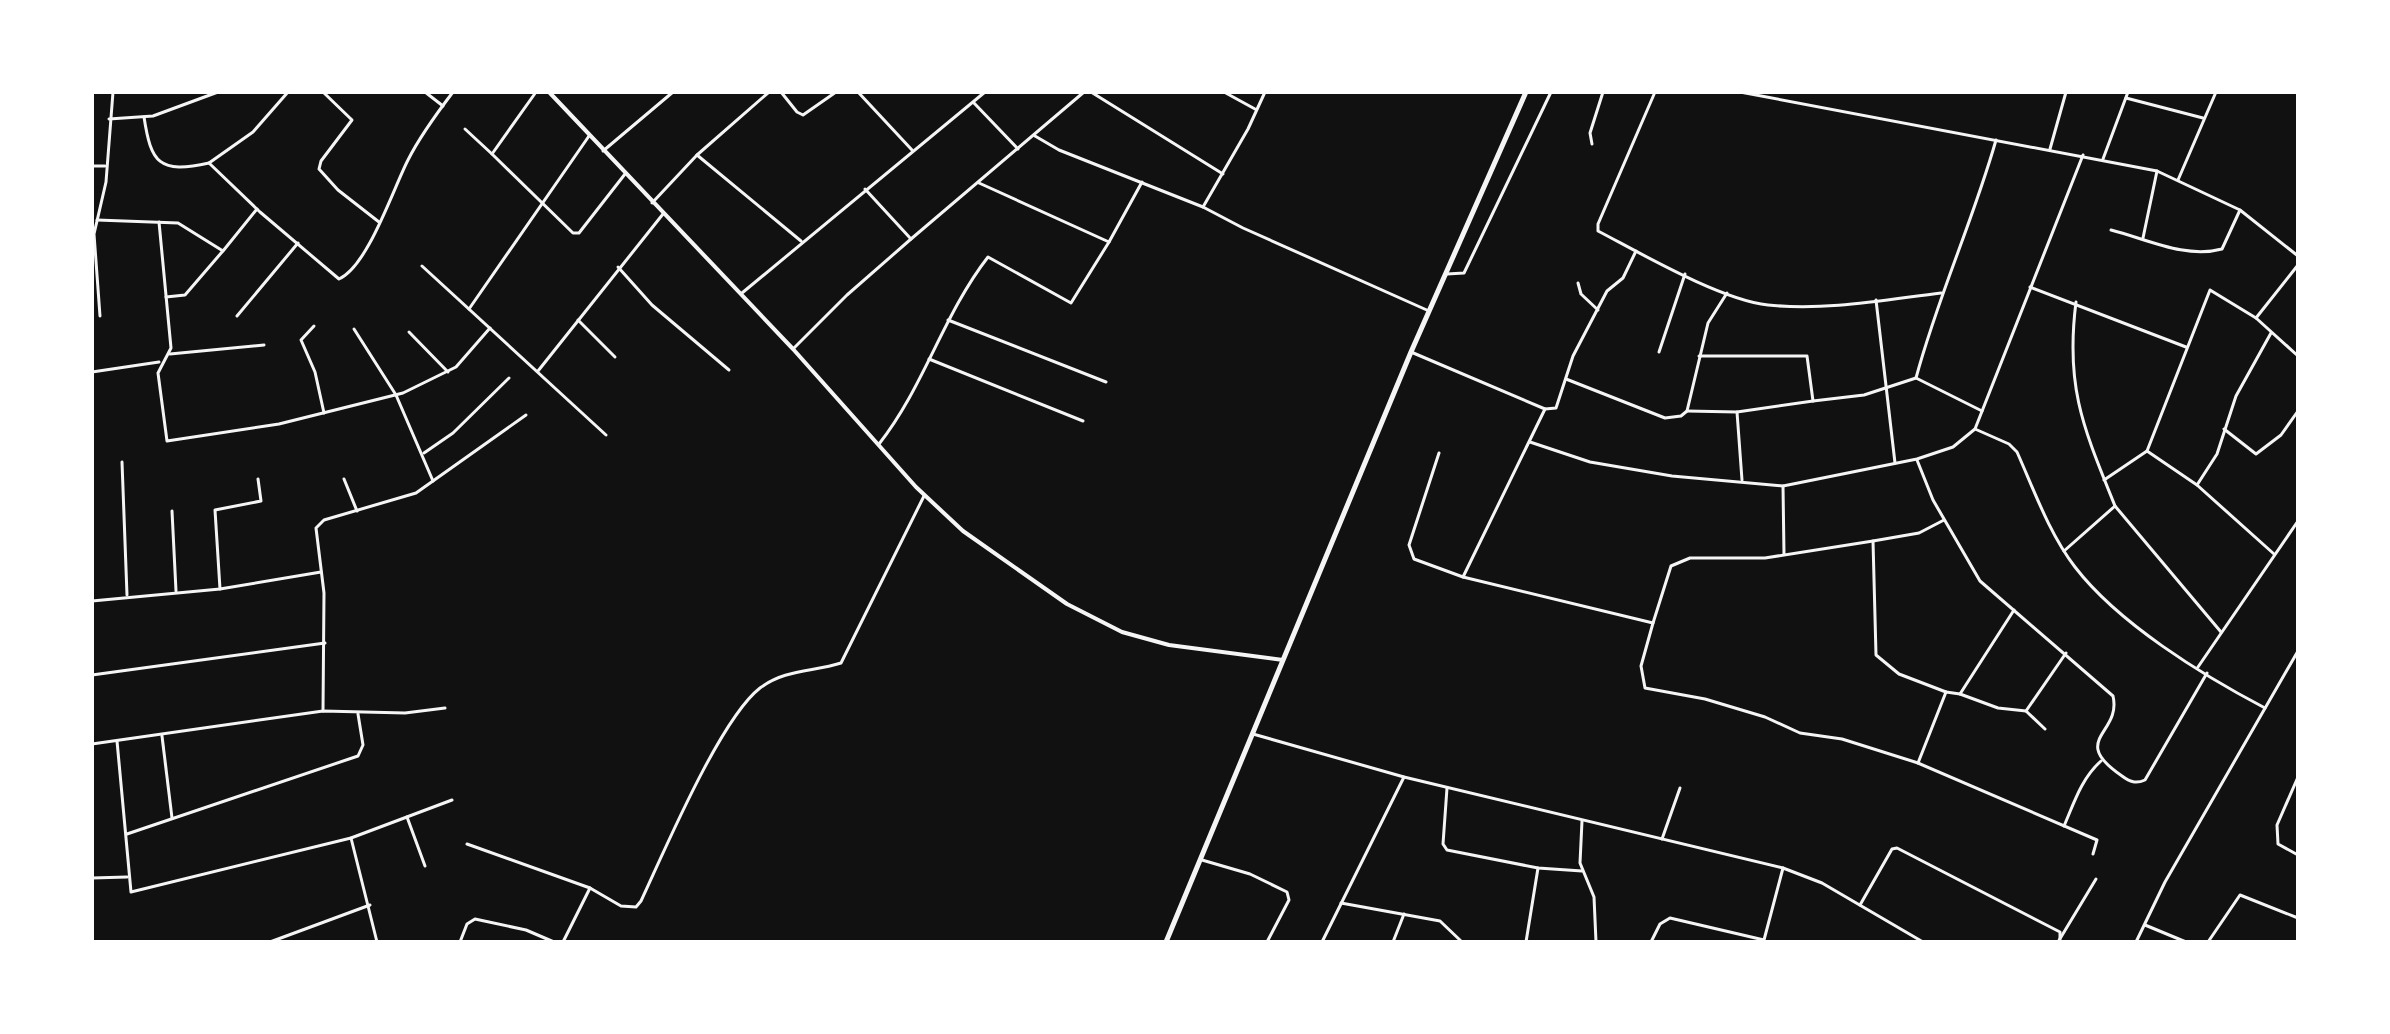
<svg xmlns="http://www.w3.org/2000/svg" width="2390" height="1034" viewBox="0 0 2390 1034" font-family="Karla,sans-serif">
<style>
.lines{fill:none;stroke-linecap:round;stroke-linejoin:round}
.minor{stroke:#f5f5f5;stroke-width:3}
.tertiary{stroke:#f5f5f5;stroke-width:4}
.primary{stroke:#f5f5f5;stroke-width:5}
</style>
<rect width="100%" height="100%" fill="#111"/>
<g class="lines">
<g class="minor">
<polyline points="323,92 352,120 321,161 319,169 338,190 379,222"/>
<polyline points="425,92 443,106"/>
<polyline points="536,92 492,154 573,233 579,233 625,174"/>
<polyline points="781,92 797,112 803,115 836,92"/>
<polyline points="858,92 912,150"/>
<polyline points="1091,92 1223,174"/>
<polyline points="1224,92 1255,109"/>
<path d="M 1655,92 L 1598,224 L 1598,231 C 1642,254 1721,300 1768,305 C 1825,311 1884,300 1941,293"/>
<polyline points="1740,92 2157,171 2240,210 2298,256"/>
<polyline points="2126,98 2203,118"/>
<polyline points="974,103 1018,149"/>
<path d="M 144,117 C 151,163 159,174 209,163 L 260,212 L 339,279 C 368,266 393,189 408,160 C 420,136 437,113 453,92"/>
<polyline points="109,119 153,116 218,92"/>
<polyline points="465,129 492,154"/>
<polyline points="1035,136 1059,150 1203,207 1243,228 1429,311"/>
<polyline points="1592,144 1590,133 1603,92"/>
<polyline points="2050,149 2066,92"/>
<polyline points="603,151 673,92"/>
<polyline points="697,155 801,241"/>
<polyline points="2103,159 2128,92"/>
<polyline points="209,163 253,132 288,92"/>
<polyline points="92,166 105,166"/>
<polyline points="2178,180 2216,92"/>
<polyline points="979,183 1109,242 1142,182"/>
<polyline points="865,189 911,239 1084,92"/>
<polyline points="652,203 697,155 769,92"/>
<polyline points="1203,207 1248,129 1265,92"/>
<polyline points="97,220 178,223 223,251 257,209"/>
<polyline points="159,222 171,348 158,373 167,441 279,424 403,393 456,367 490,328"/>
<path d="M 2111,230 C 2147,239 2185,259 2222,249 L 2240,210"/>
<polyline points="2143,238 2157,171"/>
<polyline points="422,266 606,435"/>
<polyline points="618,267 652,305 729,370"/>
<polyline points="1447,274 1464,273 1551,92"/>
<polyline points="1578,283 1581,294 1598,310"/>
<polyline points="2030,287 2186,347"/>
<polyline points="742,293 985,92"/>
<polyline points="166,297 185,295 222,252"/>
<polyline points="1876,300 1895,463"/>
<polyline points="469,309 589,136"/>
<polyline points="100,316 94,234 106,182 113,92"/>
<polyline points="237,316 298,243"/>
<polyline points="2256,318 2298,265"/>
<polyline points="578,320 615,357"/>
<polyline points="948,320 1106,382"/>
<polyline points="314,326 301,340 315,372 324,413"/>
<polyline points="354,329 396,395 433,481"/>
<polyline points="409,332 448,372"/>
<polyline points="794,348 847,295 911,239"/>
<polyline points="1411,352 1545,409 1463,577"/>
<polyline points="1659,352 1685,274"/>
<polyline points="170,354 264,345"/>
<polyline points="1699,356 1807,356 1813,401 1864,395 1916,378"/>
<polyline points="929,359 1083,421"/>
<polyline points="538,371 663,214"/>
<polyline points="92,372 159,362"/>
<polyline points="1566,379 1665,418 1681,416 1687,411 1708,323 1727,293"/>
<polyline points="1545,409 1556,408 1573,356 1607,291 1623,278 1636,251"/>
<polyline points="1687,411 1737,412 1742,480"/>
<path d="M 1982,411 L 1916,378 C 1938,296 1973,221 1996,140"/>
<polyline points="1737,412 1813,401"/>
<path d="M 1975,429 L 2009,444 L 2017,452 C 2034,490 2049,533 2075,567 C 2118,623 2202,675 2265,708"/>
<polyline points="2224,429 2256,454 2281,435 2298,411"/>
<polyline points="1530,442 1590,462 1672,476 1783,486 1917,459 1953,447 1975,429 2083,155"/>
<path d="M 879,444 C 924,387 943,315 988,257 L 1071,303 L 1109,242"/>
<polyline points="2147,451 2197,485 2274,554"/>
<polyline points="424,453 453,433 509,378"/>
<polyline points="1439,453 1409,545 1414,559 1463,577 1653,623 1671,566 1690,558 1765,558 1873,541 1919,533 1944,520"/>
<path d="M 1917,460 L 1933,500 L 1980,581 L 2113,696 C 2122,734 2068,739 2122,776 C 2130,782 2136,784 2145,780 L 2207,673"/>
<polyline points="122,462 127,595"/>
<polyline points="344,479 357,511"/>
<polyline points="2104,480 2147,451 2210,290 2256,318 2298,356"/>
<polyline points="2197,485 2217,454 2236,396 2271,333"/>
<polyline points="1783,486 1784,554"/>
<polyline points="2115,506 2221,632"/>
<polyline points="172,511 176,591"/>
<polyline points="1873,541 1876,655 1899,674 1946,692"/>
<path d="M 2064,551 L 2115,506 C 2084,429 2065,388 2076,302"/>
<polyline points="220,589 215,510 261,501 258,479"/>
<polyline points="92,601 220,589 321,572"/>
<polyline points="1653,623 1641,666 1645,688 1705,699 1765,717 1800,733 1842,739 1918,763 2097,840 2093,854"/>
<polyline points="2198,667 2298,521"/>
<polyline points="92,675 325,643"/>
<polyline points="1960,694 1998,708 2026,711 2045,729"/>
<polyline points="323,711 324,593 316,528 324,520 416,493 526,415"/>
<polyline points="2026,711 2066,653"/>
<polyline points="1253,734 1404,777 1783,868 1822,883 1923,942"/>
<polyline points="162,736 172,818"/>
<polyline points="117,741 131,892 351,838 452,800"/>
<polyline points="92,744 323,711 405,713 445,708"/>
<polyline points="1918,763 1946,692 1960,694 2014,610"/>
<polyline points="2298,777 2277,825 2278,844 2298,855"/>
<polyline points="1447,788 1443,844 1447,850 1538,868 1582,871"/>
<polyline points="407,817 425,866"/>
<polyline points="1582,821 1580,863 1594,897 1596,942"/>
<path d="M 2064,826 C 2074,803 2081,779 2101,761"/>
<polyline points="127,834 358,756 363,745 358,714"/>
<polyline points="351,838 377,942"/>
<polyline points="1662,839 1680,788"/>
<polyline points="467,844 590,888 563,942"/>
<polyline points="1202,860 1250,874 1287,892 1289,900 1267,942"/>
<polyline points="92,878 127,877"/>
<path d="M 590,888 L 621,906 L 636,907 L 641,901 C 664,852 720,719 760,688 C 785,669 813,672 841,663 L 924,496"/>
<polyline points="1341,903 1440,921 1462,942"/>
<polyline points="1860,905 1892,849 1897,848 2060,932 2060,939"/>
<polyline points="2145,925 2186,942"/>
<polyline points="270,942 370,905"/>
<polyline points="460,942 467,924 475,919 526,930 554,942"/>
<polyline points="1322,942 1404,777"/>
<polyline points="1393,942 1404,914"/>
<polyline points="1526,942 1538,868"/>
<polyline points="1651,942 1660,924 1670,918 1764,940 1783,868"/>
<polyline points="2058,942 2096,879"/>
<polyline points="2136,942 2165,882 2298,651"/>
<polyline points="2208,942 2240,895 2298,918"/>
</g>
<polyline class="tertiary" points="549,92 793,349 916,487 963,531 1067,604 1122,632 1169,645 1283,660"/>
<polyline class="primary" points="1166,942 1411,352 1526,92"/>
</g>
<rect width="2390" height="1034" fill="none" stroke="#ffffff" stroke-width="188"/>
</svg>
